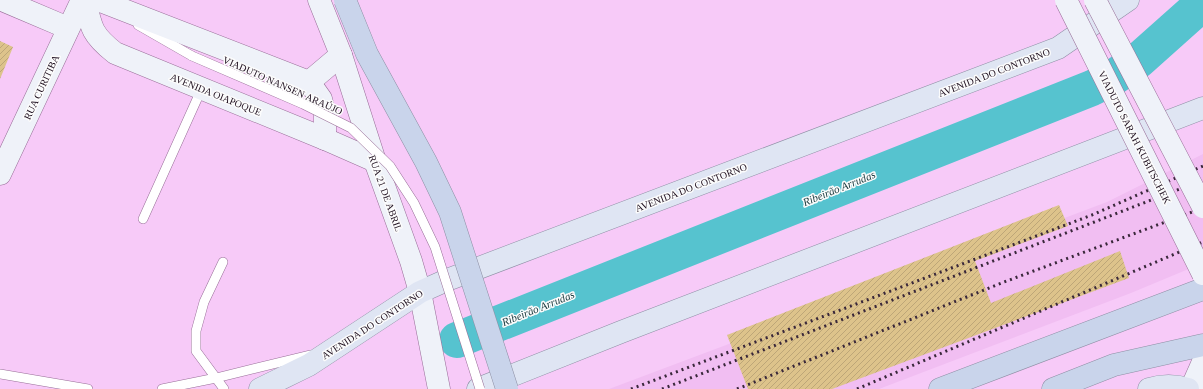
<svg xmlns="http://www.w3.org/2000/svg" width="1203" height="389" viewBox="0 0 1203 389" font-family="'Times New Roman',serif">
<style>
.built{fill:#f1bef2}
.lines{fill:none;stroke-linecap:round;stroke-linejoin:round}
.river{stroke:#56c3cf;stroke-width:36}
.building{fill:url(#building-hatch)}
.lane-casing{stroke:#986e98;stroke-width:10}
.secondary-casing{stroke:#986e98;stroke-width:23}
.primary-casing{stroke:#8d8fa4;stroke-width:23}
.highway-casing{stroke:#8d8fa4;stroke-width:23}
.lane{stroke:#fff;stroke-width:9}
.secondary{stroke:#eff2f9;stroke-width:22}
.primary{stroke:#dfe5f3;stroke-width:22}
.highway{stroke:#c9d4eb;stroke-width:22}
.rail{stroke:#39273a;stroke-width:3;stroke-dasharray:2 4;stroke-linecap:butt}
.lane-bridge-casing{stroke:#986e98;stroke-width:10;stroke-linecap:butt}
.secondary-bridge-casing{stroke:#986e98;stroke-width:23;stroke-linecap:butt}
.highway-bridge-casing{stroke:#8d8fa4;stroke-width:23;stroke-linecap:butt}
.lane-bridge{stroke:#fff;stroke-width:9}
.secondary-bridge{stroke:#eff2f9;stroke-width:22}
.highway-bridge{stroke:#c9d4eb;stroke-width:22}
.labels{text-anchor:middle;stroke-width:3;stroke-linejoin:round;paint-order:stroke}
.street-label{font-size:10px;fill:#1e0f1f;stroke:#fcfcfc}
.water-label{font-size:11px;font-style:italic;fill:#17383c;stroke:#fcfcfc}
</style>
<defs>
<pattern id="building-hatch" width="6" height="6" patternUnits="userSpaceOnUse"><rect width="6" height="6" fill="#ddc38b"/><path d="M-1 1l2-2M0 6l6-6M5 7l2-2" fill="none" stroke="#bda678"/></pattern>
</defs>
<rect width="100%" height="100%" fill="#f7caf8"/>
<polygon class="built" points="1203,154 1203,263 1131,293 879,389 609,389 1107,202"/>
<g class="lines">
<polyline class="river" points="457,340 1092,88 1114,77 1139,60 1203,3"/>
</g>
<g class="building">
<polygon points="0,41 13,47 0,79"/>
<polygon points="1059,205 1068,226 975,261 991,303 1120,251 1129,278 832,389 748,389 727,335"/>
</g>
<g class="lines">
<g class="lane-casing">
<g id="lane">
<polyline points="138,25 192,56"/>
<polyline points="143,219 202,88"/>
<polyline points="223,262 204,302 196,331 196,351 224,389"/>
<polyline points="0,374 88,389"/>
<polyline points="162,389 216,378 310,355"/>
</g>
</g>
<g class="secondary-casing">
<g id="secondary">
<polyline points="2,0 68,28"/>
<path d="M 85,0 C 91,28 92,35 115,53 L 325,139 L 375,161"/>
<polyline points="98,0 309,82"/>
<polyline points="319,0 341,55 375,161 411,261 420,292 439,389"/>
<polyline points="309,82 321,99 325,115 325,139"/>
<polyline points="309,82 341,55"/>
<polyline points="0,174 82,0"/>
<polyline points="1191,389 1203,362"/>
</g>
</g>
<g class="primary-casing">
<g id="primary">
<polyline points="260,389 309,365 420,292 447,280 1058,48 1128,0"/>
<polyline points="478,389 621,332 1203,108"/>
<path d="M 1149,389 C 1162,385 1175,385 1188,389"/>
</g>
</g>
<g class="highway-casing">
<g id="highway">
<polyline points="940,389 1203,289"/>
<polyline points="1053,389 1114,365 1203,345"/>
</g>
</g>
<use href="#lane" class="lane"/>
<use href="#secondary" class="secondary"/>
<use href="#primary" class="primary"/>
<use href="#highway" class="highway"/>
<g class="rail">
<polyline points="631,389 1092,215 1203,166"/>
<polyline points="662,389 1203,180"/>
<polyline points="737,389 1004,282 1203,208"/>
<polyline points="857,389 1203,242"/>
</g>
<g class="lane-bridge-casing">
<polyline id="lane-bridge" points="192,56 303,104 351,128 390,166 414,203 435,247 480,389"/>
</g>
<g class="secondary-bridge-casing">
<g id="secondary-bridge">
<polyline points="1066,0 1203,274"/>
<polyline points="1095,0 1203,207"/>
</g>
</g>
<g class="highway-bridge-casing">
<polyline id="highway-bridge" points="345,0 367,54 426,162 450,212 507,389"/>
</g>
<use href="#lane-bridge" class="lane-bridge"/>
<use href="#secondary-bridge" class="secondary-bridge"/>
<use href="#highway-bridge" class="highway-bridge"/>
</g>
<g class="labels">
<g class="street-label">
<text transform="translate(994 72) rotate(-21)" y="4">AVENIDA DO CONTORNO</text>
<text transform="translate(283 85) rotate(24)" y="4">VIADUTO NANSEN ARAÚJO</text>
<text transform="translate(41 87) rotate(-65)" y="4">RUA CURITIBA</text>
<text transform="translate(216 94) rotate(22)" y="4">AVENIDA OIAPOQUE</text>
<text transform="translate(1135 137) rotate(63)" y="4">VIADUTO SARAH KUBITSCHEK</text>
<text transform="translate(691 187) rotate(-21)" y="4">AVENIDA DO CONTORNO</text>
<text transform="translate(386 193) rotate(70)" y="4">RUA 21 DE ABRIL</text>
<text transform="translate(372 324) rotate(-33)" y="4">AVENIDA DO CONTORNO</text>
</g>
<g class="water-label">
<text transform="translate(839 188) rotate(-22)" y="4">Ribeirão Arrudas</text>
<text transform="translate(538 308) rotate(-22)" y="4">Ribeirão Arrudas</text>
</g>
</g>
</svg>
